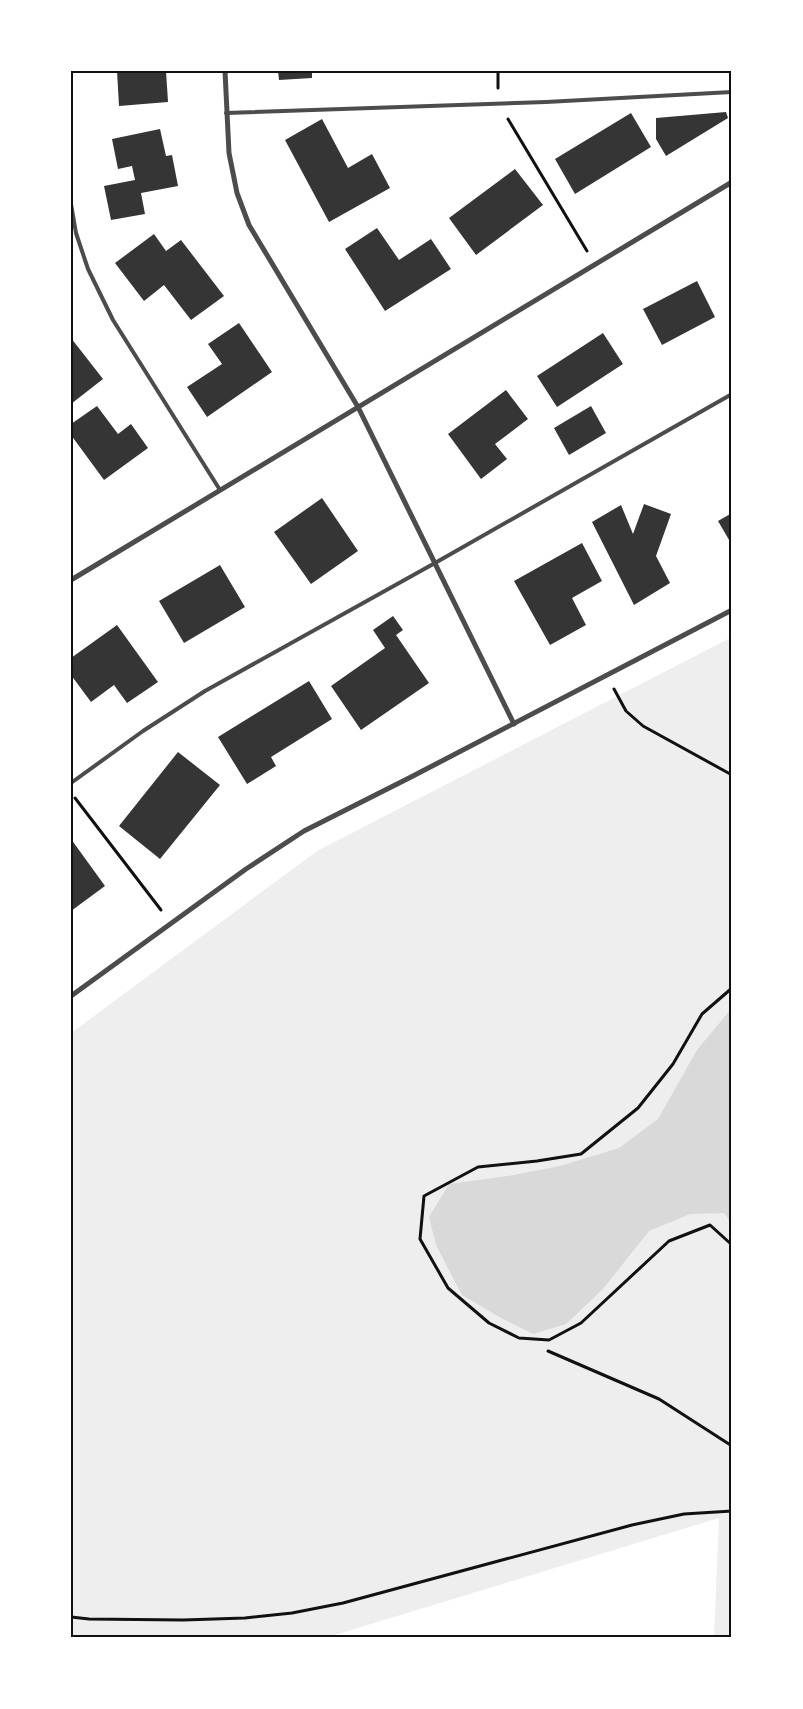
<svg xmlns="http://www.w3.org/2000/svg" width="803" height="1709" viewBox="0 0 803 1709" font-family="Barlow,sans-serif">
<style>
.green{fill:#eee}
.water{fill:#d9d9d9}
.building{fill:#353535}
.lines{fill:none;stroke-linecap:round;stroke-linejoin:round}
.path{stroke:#111;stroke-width:3}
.service{stroke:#4c4c4c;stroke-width:4}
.minor{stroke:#4c4c4c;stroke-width:5}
.neatline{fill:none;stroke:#111;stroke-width:2}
</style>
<rect width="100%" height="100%" fill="#fff"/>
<polygon class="green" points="732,637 732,1638 714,1638 719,1518 325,1638 71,1638 71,1033 317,851"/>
<polygon class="water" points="732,1008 732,1224 724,1213 690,1214 649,1231 603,1289 566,1324 533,1334 501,1318 462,1295 436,1245 429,1217 449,1184 508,1176 560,1166 619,1148 658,1119 697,1050"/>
<g class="building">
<polygon points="117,71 166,71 168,102 119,106"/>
<polygon points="278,71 312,71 312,78 279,80"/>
<polygon points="726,112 728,118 666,156 656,139 656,118"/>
<polygon points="631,113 651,147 575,194 555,159"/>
<polygon points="322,119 348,168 372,154 390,188 329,222 285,140"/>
<polygon points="160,129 166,156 172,155 178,186 141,193 145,214 111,220 104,186 135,180 132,166 118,169 112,139"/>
<polygon points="515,169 543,205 476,255 449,218"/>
<polygon points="377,228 399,260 431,239 451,269 385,311 345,249"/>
<polygon points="154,234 166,251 181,240 224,296 191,320 164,285 144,301 115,263"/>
<polygon points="697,281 715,317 662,345 643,309"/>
<polygon points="239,323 272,372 207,417 187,387 222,364 208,344"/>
<polygon points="603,333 623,364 557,407 537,376"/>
<polygon points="71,338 103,379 71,404"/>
<polygon points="506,390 528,419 495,444 507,459 481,479 448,434"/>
<polygon points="97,406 118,434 131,424 148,448 104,480 71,435 71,424"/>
<polygon points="591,406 606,433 569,455 554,428"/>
<polygon points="322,498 358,551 311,584 274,532"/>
<polygon points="644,504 671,514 656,556 670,583 634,605 592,522 621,505 633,534"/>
<polygon points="732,513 732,545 718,521"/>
<polygon points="582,543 602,581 572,598 586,625 550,645 514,581"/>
<polygon points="220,565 245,607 184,643 159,601"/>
<polygon points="393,616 403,630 396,635 429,683 361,730 331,686 385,648 373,630"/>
<polygon points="117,625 158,682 127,703 114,685 91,702 71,675 71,658"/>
<polygon points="309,681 332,719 271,757 276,766 247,784 218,737"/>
<polygon points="178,752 220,785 160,859 119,826"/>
<polygon points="71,839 105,886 71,911"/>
</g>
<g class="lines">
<g class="path">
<polyline points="498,71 498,88"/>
<polyline points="508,119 587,251"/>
<polyline points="614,689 626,711 643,726 732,775"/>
<polyline points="75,798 161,910"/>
<polyline points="732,988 702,1014 673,1064 638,1108 581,1154 537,1161 478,1167 424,1196 420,1239 448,1288 489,1323 519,1338 549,1340 581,1323 669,1241 710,1225 732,1245"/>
<polyline points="548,1351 659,1399 732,1446"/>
<polyline points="71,1617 89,1619 183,1620 245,1618 292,1613 343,1603 632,1525 684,1514 732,1511"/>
</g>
<g class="service">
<polyline points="226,113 546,102 732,92"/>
<polyline points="71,204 76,233 88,269 113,320 220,490"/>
<polyline points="71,783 143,731 205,691 435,563 732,394"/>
</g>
<g class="minor">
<polyline points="225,71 229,153 237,193 249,225 358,407 514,724"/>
<polyline points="71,580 732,182"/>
<polyline points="71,996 246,869 304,831 411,777 732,610"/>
</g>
</g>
<rect width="803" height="1709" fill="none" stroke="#ffffff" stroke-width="145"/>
<rect x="72" y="72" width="658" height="1564" class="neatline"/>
</svg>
